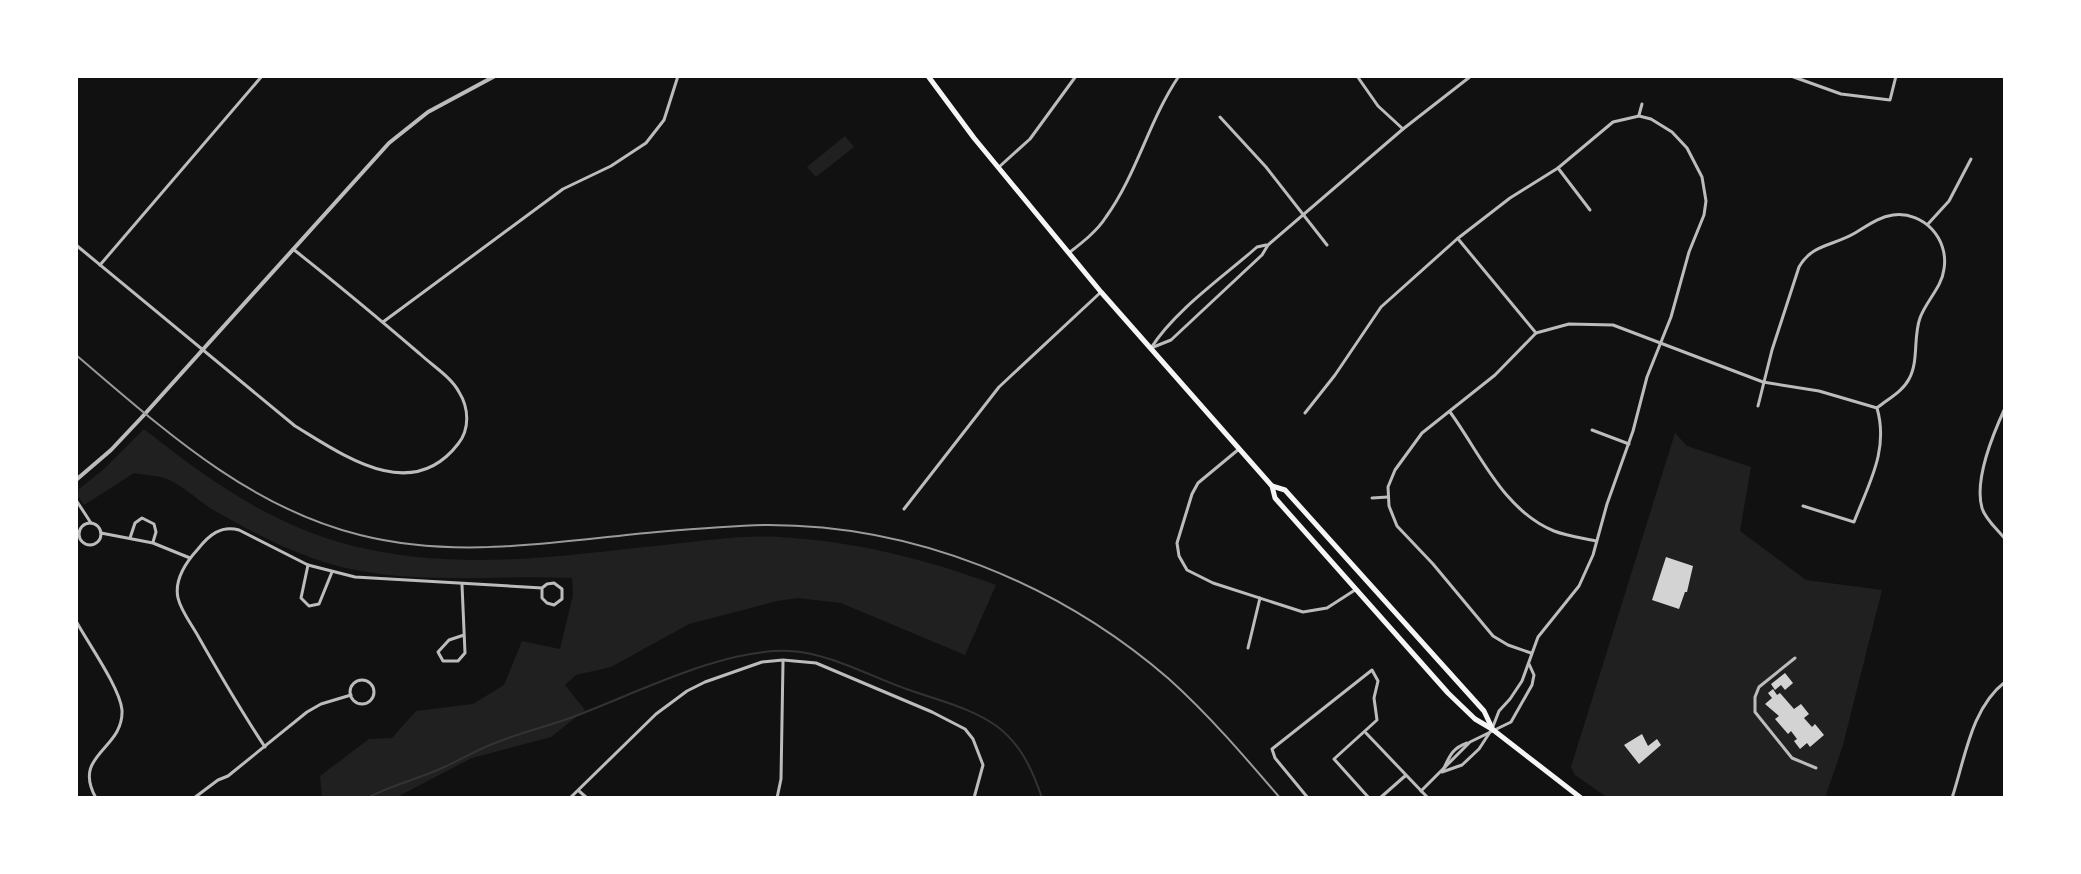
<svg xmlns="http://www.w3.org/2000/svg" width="2081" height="874" viewBox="0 0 2081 874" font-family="'Fira Sans',sans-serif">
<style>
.green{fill:#202020}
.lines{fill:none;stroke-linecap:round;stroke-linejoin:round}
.stream{stroke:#333;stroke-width:2}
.building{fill:#d3d3d3}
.pedestrian{stroke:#bcbcbc;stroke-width:3}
.minor{stroke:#bcbcbc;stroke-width:3}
.tertiary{stroke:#bcbcbc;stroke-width:4}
.secondary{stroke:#f5f5f5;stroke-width:5}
.rail{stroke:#9a9a9a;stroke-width:2}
</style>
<rect width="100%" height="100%" fill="#111"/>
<g class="green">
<polygon points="845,136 854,147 816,177 807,167"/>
<path d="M 144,429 C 207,479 273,526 353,546 C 462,572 555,556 665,545 C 702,541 741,535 779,537 C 854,541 926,559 996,585 L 965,655 L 841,603 L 798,598 L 777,601 L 689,624 L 611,667 L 576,675 L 565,685 L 585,710 L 551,737 L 472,758 L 395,798 L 322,798 L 320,776 L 369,739 L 392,738 L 416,711 L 473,704 L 504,685 L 522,641 L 560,649 L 573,595 L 572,578 C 487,574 397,588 315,559 C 279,547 243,527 210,508 C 196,499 180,483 164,478 C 155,475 143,475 134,473 L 84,505 L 78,496 L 79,489 L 105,468 Z"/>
<polygon points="1675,433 1687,446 1751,467 1740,531 1806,580 1882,590 1843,745 1825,798 1608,798 1575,775 1571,767"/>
</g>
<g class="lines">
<path class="stream" d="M 367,798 C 390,786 417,779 440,769 C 459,761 476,750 495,743 C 519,733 545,727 570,718 C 633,695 722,648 789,651 C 832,653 874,679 915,692 C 986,715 1017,723 1042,798"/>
</g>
<g class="building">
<polygon points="1666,557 1693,566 1687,592 1685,592 1679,609 1652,600"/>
<polygon points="1785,673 1793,683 1785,690 1781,685 1775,690 1771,684"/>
<polygon points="1773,689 1777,695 1780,693 1794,709 1801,704 1809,714 1804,718 1812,727 1815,724 1824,735 1810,747 1807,743 1800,749 1794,741 1797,739 1791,731 1788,734 1775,719 1779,716 1765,704 1772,698 1768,693"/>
<polygon points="1642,734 1648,746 1657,739 1661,745 1639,764 1624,745"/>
</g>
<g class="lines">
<polyline class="pedestrian" points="1795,658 1759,687 1755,697 1755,712 1792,758 1816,768"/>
<g class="minor">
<polyline points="1357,76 1378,106 1403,129"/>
<polyline points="1791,76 1841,94 1890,100 1896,76"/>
<polyline points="1639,115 1642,104"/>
<polyline points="1220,117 1266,167 1327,245"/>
<polyline points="999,167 1030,139 1076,76"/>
<polyline points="1558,168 1590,210"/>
<polyline points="1928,224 1949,201 1971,159"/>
<polyline points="1459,240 1536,333"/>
<path d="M 76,245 L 295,426 C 343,455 411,505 458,444 C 470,429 469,408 459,392 C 451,377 433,366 420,354 C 378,318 336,283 293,249"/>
<path d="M 1070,252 C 1083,242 1097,231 1106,217 C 1137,174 1149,120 1179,76"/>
<polyline points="100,265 262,76"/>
<polyline points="383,322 563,189 611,166 646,143 664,120 678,76"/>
<polyline points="1151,348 1171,340 1262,255 1268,245 1403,129 1471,76"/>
<path d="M 1151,348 C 1175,310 1223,277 1257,247 L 1266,245"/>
<path d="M 1758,406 L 1772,350 L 1799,267 C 1812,244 1833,246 1855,233 C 1867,226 1878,217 1893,215 C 1924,211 1949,239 1944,269 C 1942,287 1926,301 1920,318 C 1913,337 1919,361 1909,379 C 1903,391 1888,399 1877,408 C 1889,450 1869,483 1854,522 L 1803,506"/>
<path d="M 2005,408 C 1993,434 1974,480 1982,508 C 1985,519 1998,530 2005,539"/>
<path d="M 1450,412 C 1480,453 1503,510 1554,531 C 1567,536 1582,538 1596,541"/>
<polyline points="1305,413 1335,375 1381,307 1457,239 1510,198 1558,168 1613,122 1639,116 1651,119 1672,132 1687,148 1702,177 1706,201 1704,215 1689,252 1671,317 1647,377 1633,431 1607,504 1593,555 1579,586 1538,637 1522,681 1510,699 1499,711 1492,729 1479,749 1462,765 1442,772"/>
<polyline points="1592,430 1629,444"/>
<polyline points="1239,449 1198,483 1192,494 1177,543 1179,556 1187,570 1213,583 1303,612 1327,608 1355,590"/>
<polyline points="1372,498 1388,497"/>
<polyline points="76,500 91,523"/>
<polyline points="904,509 999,387 1101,292"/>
<circle cx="90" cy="534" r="11"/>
<polyline points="101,533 153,543 190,558"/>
<polyline points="130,538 135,523 142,518 154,524 156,532 153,542"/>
<polyline points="308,565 301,598 309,606 319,604 332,572"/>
<polyline points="462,585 465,653 458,661 443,661 438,652 449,640 464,635"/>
<path d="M 76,621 C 88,643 120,688 122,710 C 124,750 71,754 96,798"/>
<polyline points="1248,648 1260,598"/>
<polyline points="1531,653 1508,645 1493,636 1433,564 1397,526 1389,506 1388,487 1395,470 1422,433 1495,375 1536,333 1569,324 1613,325 1763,382 1819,391 1877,408"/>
<circle cx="362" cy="692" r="12"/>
<polyline points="1366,733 1428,798"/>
<path d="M 265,747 C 241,711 219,673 198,636 C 192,625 181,611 178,598 C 174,580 187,561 198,549 C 209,535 221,525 239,530 L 308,565 L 355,577 L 542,588 L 547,584 L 554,583 L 562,589 L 562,599 L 554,605 L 547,603 L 542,598 L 542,588"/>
<path d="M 1444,768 C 1450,755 1453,748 1467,743"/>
<polyline points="579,791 587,798"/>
<polyline points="1421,791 1470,742 1511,722 1532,685 1534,675 1529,664"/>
<polyline points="194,798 218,780 228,776 307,712 321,704 351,695"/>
<polyline points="570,798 656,714 687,691 705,682 762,662 783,660 816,663 932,712 965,729 973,739 983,765 974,798"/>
<polyline points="777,798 781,779 783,662"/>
<polyline points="1308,798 1275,758 1272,749 1372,670 1378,681 1374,698 1377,720 1334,759 1369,798"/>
<polyline points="1380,798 1405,776"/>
<path d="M 1952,798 C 1965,759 1971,708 2005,682"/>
</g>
<polyline class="tertiary" points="76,480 111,450 143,416 389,143 428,112 495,76"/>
<g class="secondary">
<polyline points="928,76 974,138 1101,292 1272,486 1275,498 1448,693 1475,719 1492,729 1581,798"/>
<polyline points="1272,486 1285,490 1484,711 1492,728"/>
</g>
<path class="rail" d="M 76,355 C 162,428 247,507 360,535 C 459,560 557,541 657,532 C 693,529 729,526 765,525 C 913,524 1058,583 1169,679 C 1209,715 1245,757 1280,798"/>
</g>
<rect width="2081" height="874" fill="none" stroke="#ffffff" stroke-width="156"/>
</svg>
